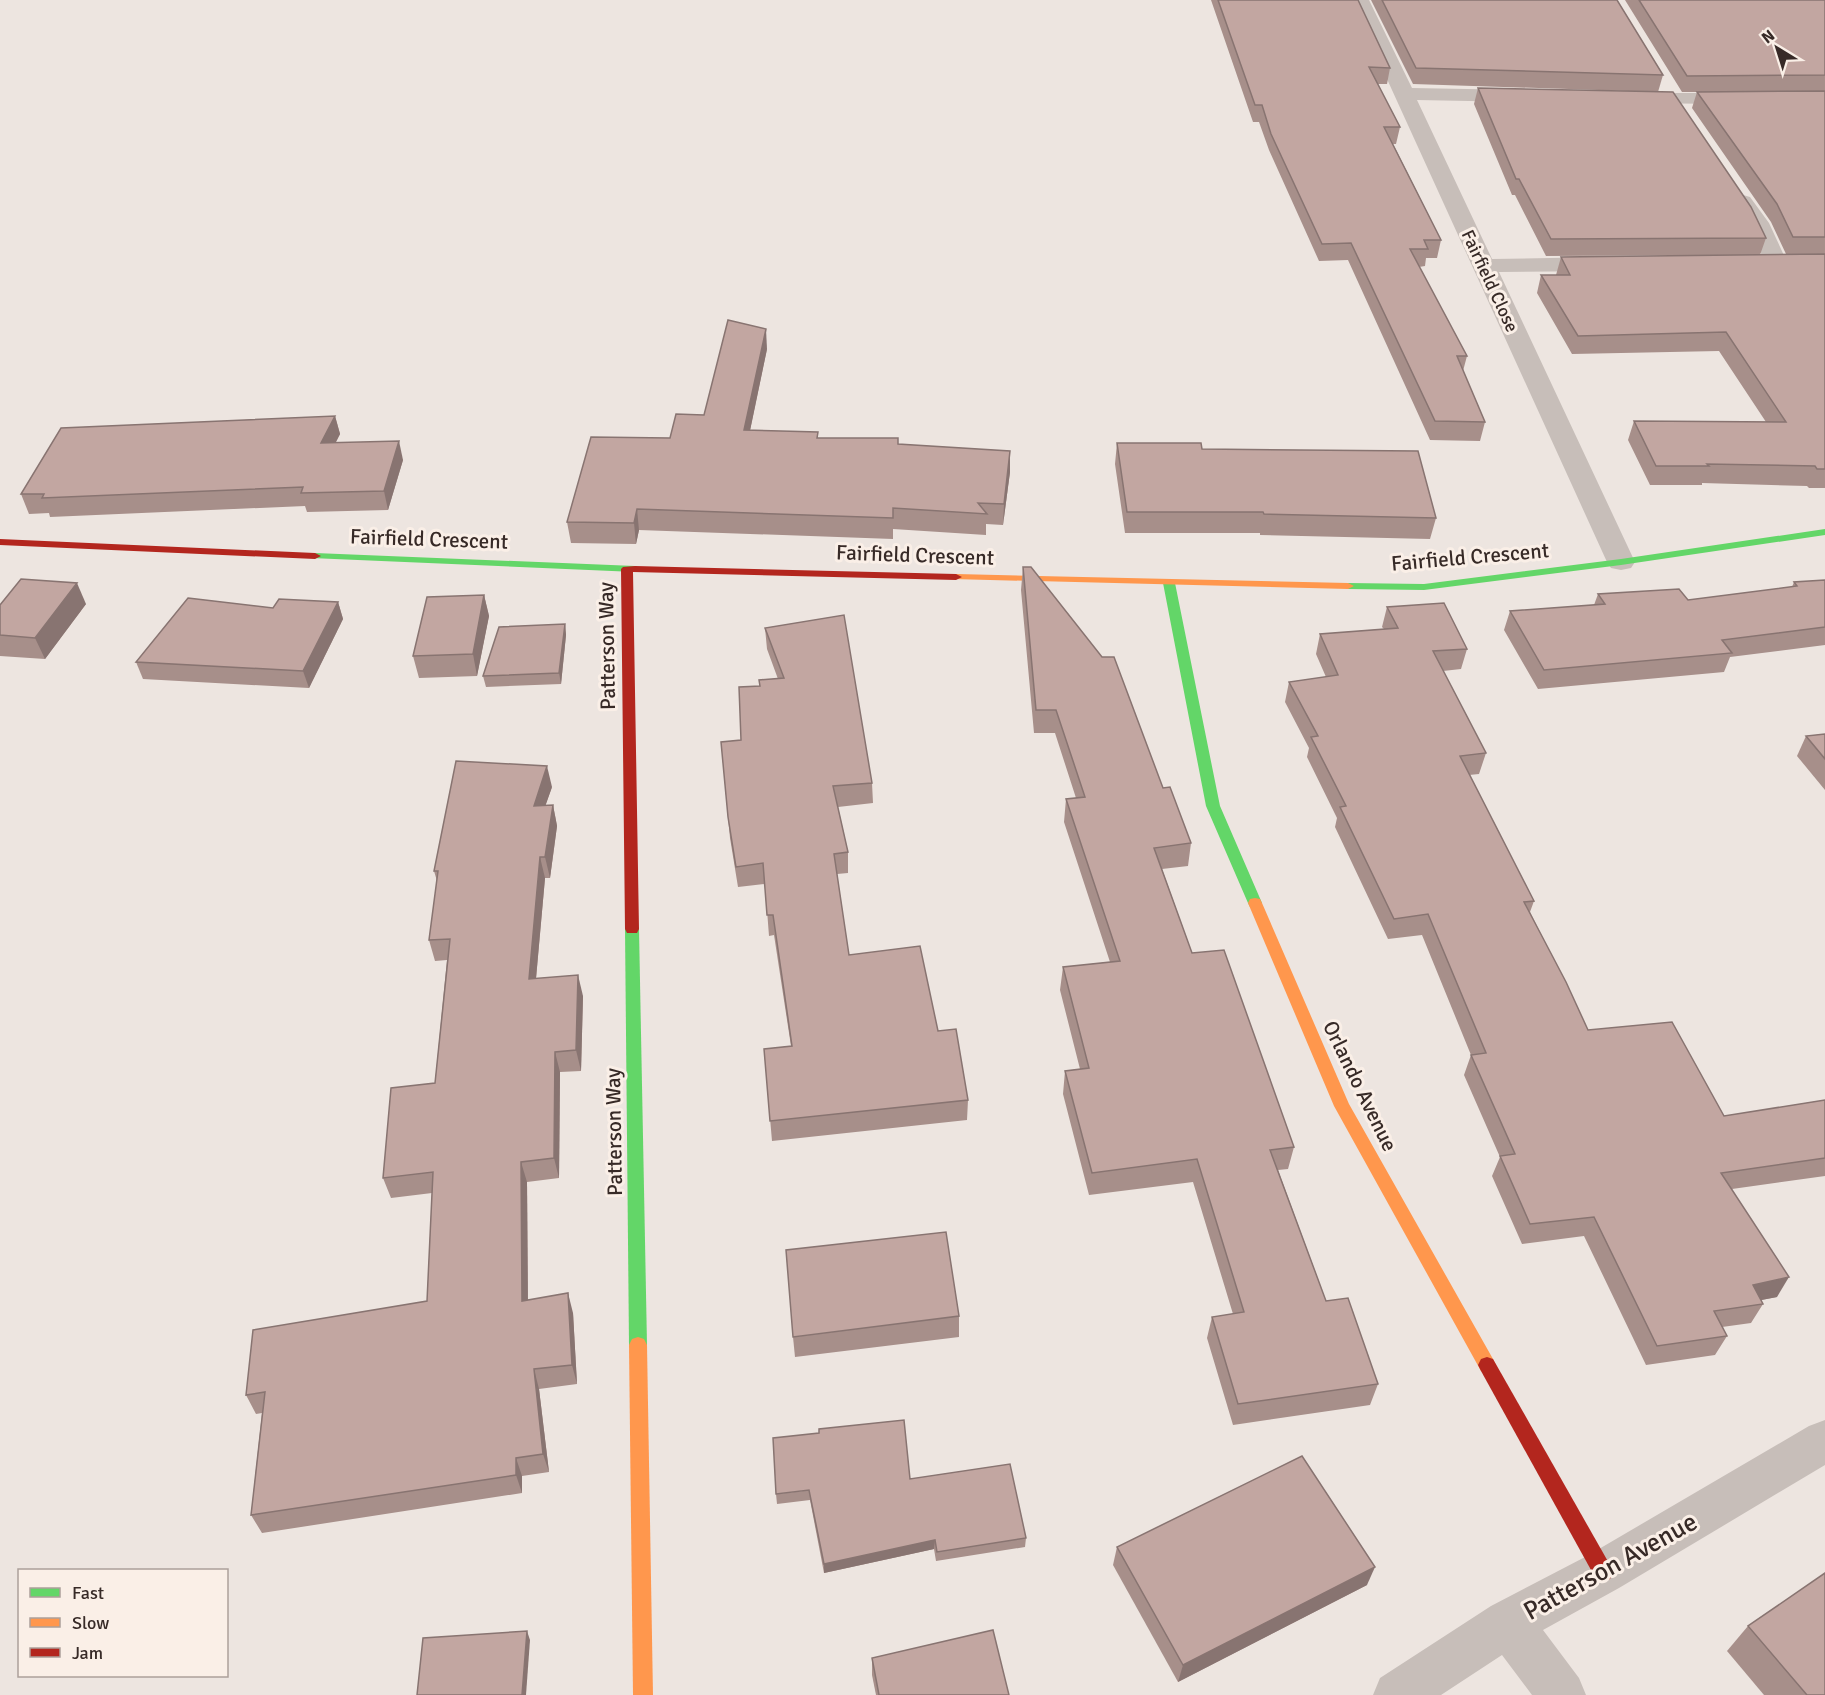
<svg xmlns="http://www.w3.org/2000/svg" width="1825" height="1695" viewBox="0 0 1825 1695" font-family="Signika,sans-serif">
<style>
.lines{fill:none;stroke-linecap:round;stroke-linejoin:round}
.street{fill:#c7beb9;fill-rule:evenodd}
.fast{fill:#63d668;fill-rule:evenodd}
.slow{fill:#ff974d;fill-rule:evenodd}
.jam{fill:#b3261e;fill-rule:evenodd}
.wall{fill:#a78f8a}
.shaded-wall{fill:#887471}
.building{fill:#c2a6a1;stroke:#887471;stroke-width:1.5}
.labels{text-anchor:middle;stroke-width:6;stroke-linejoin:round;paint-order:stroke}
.far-street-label{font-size:18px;fill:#372a27;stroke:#faefe7}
.street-label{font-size:21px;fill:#372a27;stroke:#faefe7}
.near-street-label{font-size:26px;fill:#372a27;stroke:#faefe7}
</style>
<rect width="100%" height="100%" fill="#ede5e0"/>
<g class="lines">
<g class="street">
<polygon points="1351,0 1369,0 1412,88 1521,90 1528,92 1531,96 1528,100 1521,102 1417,100 1492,259 1604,257 1612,259 1615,264 1612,269 1604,271 1499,272 1635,562 1631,568 1621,570 1611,568 1607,562"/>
<polygon points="1632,93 1825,93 1825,105 1625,103 1622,99 1625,95"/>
<polygon points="1743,195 1750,197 1769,223 1787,262 1784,267 1776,269 1768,267 1765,262 1747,223 1732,201 1736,197"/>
<polygon points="1825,1420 1825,1465 1619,1588 1543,1630 1579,1678 1586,1695 1532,1695 1502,1655 1441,1695 1373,1695 1380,1678 1491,1606 1587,1556 1809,1426"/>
</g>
<g class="fast">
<polygon points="1825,529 1825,535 1621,565 1424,590 1348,589 1342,586 1348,583 1424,584 1621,559"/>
<polygon points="315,553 635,566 641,569 635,572 311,558 309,556"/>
<polygon points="1169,580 1175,583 1220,806 1262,903 1260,907 1250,907 1248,903 1206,806 1163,583"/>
<polygon points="632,924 637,925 639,929 647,1345 644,1351 638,1353 632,1351 629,1345 625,929 627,925"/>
</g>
<g class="slow">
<polygon points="956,574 1348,583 1354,586 1348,589 952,579 950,577"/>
<polygon points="1255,898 1260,899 1262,903 1349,1104 1493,1359 1496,1365 1493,1371 1487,1373 1481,1371 1334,1106 1248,903 1250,899"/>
<polygon points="638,1337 644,1339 647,1345 653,1695 633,1695 629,1345 632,1339"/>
</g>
<g class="jam">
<polygon points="0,539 315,553 321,556 315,559 0,545"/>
<polygon points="635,566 956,574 962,577 956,580 633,572 639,929 637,933 627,933 625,929 621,569 623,567"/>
<polygon points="1487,1357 1493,1359 1610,1565 1613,1572 1610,1579 1603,1581 1596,1579 1481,1371 1478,1365 1481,1359"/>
</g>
</g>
<g class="wall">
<polygon points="1211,0 1358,0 1390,68 1387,84 1377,84 1400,127 1396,144 1393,144 1441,240 1437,258 1426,258 1425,266 1419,267 1467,356 1463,371 1485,422 1480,441 1430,440 1348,260 1319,261 1269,150 1259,122 1253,122"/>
<polygon points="1371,0 1617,0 1663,75 1658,92 1413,84"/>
<polygon points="1625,0 1825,0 1825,488 1809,488 1807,486 1702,483 1702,485 1650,485 1628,440 1634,421 1766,422 1719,351 1572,354 1537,293 1541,275 1556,275 1561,257 1738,255 1546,256 1515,195 1512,195 1474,104 1478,88 1766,238 1760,255 1786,254 1771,222 1692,108 1697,92 1724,92 1682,92"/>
<polygon points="767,349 750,430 818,438 898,444 1010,451 1010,472 1003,525 986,524 986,535 893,529 893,539 639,530 636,544 571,543 567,522 670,438 704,415"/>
<polygon points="335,416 340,434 336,442 403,460 388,510 307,512 305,506 50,517 49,513 29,514 21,494"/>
<polygon points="1117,443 1202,449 1436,518 1430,539 1260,535 1260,533 1125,533 1115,464"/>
<polygon points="1023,567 1163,788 1191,843 1188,866 1162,869 1192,953 1294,1147 1288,1169 1278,1170 1326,1301 1378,1384 1370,1405 1233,1425 1207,1338 1212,1317 1233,1314 1193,1182 1089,1195 1063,1094 1065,1071 1080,1069 1060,990 1063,967 1110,962 1064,822 1066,799 1076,798 1055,733 1034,733 1021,590"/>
<polygon points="1825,580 1825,645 1730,657 1724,672 1538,689 1504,630 1510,611 1594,605 1598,594 1688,600 1792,587 1794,582"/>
<polygon points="484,595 489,616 477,676 419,678 413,656"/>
<polygon points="338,602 343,619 309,688 143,679 136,662 273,608"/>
<polygon points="86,604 45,659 0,656 0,605"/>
<polygon points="1387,607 1467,649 1461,669 1443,671 1486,753 1479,774 1469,775 1534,901 1530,912 1588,1030 1724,1116 1825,1100 1825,1176 1732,1189 1777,1297 1761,1300 1763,1304 1751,1323 1722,1327 1727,1336 1715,1355 1646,1365 1584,1236 1522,1244 1492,1176 1500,1157 1464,1075 1471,1055 1422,935 1388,939 1335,827 1337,818 1307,757 1309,748 1285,702 1289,682 1326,677 1316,654 1320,634 1384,629 1382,627"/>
<polygon points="565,624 566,635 561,684 486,687 483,676"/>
<polygon points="765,628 872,783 873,803 838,807 848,852 848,873 837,874 849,955 938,1031 968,1100 967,1120 772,1141 764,1049 791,1046 774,935 769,936 765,884 738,887 730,838 721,742 741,740 759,686 778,679 767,649"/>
<polygon points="1825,734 1825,790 1797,756 1806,736"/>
<polygon points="552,787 545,806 553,805 557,826 550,878 545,878 536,979 583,996 581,1071 560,1072 559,1178 527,1182 528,1300 573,1313 577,1384 539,1389 549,1472 522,1476 522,1493 262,1533 251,1515 262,1413 256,1414 246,1395 427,1301 432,1193 391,1198 383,1178 435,1083 447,960 435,961 429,940 437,881 434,871"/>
<polygon points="959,1316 959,1337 795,1357 793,1337"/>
<polygon points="910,1479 1026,1538 1025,1547 936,1561 934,1549 824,1573 810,1500 777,1504 776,1494"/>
<polygon points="1117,1547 1367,1585 1178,1682 1113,1565"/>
<polygon points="1748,1626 1825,1695 1764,1695 1727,1651"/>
<polygon points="872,1658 1009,1695 876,1695 872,1675"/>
</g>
<g class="shaded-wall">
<polygon points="766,329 767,349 746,450 744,430"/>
<polygon points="335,416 340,434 326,461 321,443"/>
<polygon points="399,441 403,460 388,510 384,491"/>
<polygon points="1010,451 1010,472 1003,525 1004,504"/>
<polygon points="637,509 639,530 636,544 634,523"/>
<polygon points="77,583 86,604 45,659 35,638"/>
<polygon points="484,595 489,616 477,676 473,654"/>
<polygon points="338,602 343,619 309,688 303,671"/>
<polygon points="565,624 566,635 561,684 559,673"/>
<polygon points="547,766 552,787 538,827 534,806"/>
<polygon points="553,805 557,826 550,878 545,857"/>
<polygon points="540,857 545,878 534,1000 529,979"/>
<polygon points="578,975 583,996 581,1071 576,1050"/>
<polygon points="555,1052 560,1072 559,1178 554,1158"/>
<polygon points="521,1162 527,1182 528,1320 522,1301"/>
<polygon points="1789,1277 1777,1297 1741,1304 1753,1285"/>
<polygon points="568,1293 573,1313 577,1384 572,1365"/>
<polygon points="534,1369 539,1389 549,1472 543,1454"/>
<polygon points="516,1458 522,1476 522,1493 516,1475"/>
<polygon points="935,1540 934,1549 824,1573 824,1564"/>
<polygon points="1375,1567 1367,1585 1178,1682 1183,1665"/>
<polygon points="527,1631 530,1640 526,1695 522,1695"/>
</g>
<g class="building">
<polygon points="1218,0 1358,0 1390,68 1369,67 1400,127 1384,127 1441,240 1424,240 1428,249 1410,249 1467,356 1457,356 1485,422 1435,421 1351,243 1322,244 1271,134 1262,105 1255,105"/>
<polygon points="1382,0 1617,0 1663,75 1416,68"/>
<polygon points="1639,0 1825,0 1825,75 1687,76"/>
<polygon points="1478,88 1673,92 1751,207 1766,238 1551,239 1519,179 1516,179"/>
<polygon points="1825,91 1825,237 1793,237 1777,204 1697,92"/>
<polygon points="1825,254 1825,469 1817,469 1815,466 1707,464 1709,466 1656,466 1634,421 1786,422 1726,332 1578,336 1541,275 1570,275 1561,257"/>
<polygon points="728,320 766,329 744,430 818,432 817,438 898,438 898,444 1010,451 1004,504 978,503 987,514 893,508 893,518 637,509 634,523 567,522 591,437 670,438 676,414 704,415"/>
<polygon points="335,416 321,443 399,441 384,491 301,493 303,487 42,498 44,494 21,494 61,428"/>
<polygon points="1117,443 1201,443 1202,449 1418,451 1436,518 1264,514 1263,512 1127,512"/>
<polygon points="1023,567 1031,567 1102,657 1114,657 1163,788 1170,787 1191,843 1154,848 1192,953 1224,950 1294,1147 1270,1150 1326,1301 1348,1298 1378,1384 1238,1404 1212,1317 1244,1312 1197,1159 1092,1173 1065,1071 1089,1068 1063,967 1120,961 1066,799 1085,797 1056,710 1036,710"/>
<polygon points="21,579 77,583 35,638 0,635 0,605"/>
<polygon points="1825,580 1825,627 1722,640 1732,653 1544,670 1510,611 1605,604 1598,594 1679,589 1688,600 1797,586 1794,582"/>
<polygon points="484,595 473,654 413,656 427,597"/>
<polygon points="188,598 273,608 279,599 338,602 303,671 136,662"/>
<polygon points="1444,603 1467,649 1433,651 1486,753 1460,756 1534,901 1524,902 1566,982 1588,1030 1672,1022 1724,1116 1825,1100 1825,1158 1721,1173 1789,1277 1753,1285 1763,1304 1714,1311 1727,1336 1657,1346 1594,1217 1530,1224 1500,1156 1515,1154 1471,1055 1486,1053 1428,914 1394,919 1340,807 1346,806 1311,737 1318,736 1289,682 1338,675 1320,634 1398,628 1387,607"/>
<polygon points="844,615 872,783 833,786 848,852 834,854 849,955 920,946 938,1031 956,1029 968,1100 770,1121 764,1049 792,1046 773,915 767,915 763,863 736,867 728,817 721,742 741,740 739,687 760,686 759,680 784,678 765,628"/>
<polygon points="565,624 559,673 483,676 499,627"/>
<polygon points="1825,734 1825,759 1806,736"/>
<polygon points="456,761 547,766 534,806 553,805 545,857 540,857 529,979 578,975 576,1050 555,1052 554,1158 521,1162 522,1301 568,1293 572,1365 534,1369 543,1454 516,1458 516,1475 251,1515 265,1392 246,1395 253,1330 427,1301 433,1172 383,1178 391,1088 435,1083 450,939 429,940 438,871 434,871"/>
<polygon points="946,1232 959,1316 793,1337 786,1250"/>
<polygon points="904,1420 910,1479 1010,1464 1026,1538 937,1552 935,1540 824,1564 809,1490 776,1494 773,1438 819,1433 819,1429"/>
<polygon points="1302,1456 1375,1567 1183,1665 1117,1547"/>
<polygon points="1825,1573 1825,1695 1807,1695 1748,1626"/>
<polygon points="993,1630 1009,1695 879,1695 872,1658"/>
<polygon points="527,1631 522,1695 417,1695 423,1638"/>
</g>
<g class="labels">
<g class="far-street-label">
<text transform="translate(1490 281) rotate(65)" y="6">Fairfield Close</text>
</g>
<g class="street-label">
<text transform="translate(429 539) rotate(2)" y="7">Fairfield Crescent</text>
<text transform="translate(915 555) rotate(2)" y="7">Fairfield Crescent</text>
<text transform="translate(1470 557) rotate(-5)" y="7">Fairfield Crescent</text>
<text transform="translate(607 646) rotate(-91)" y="7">Patterson Way</text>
<text transform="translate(1360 1086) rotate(64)" y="7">Orlando Avenue</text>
<text transform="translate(614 1132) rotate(-91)" y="7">Patterson Way</text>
</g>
<g class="near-street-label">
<text transform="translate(1610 1566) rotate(-29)" y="9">Patterson Avenue</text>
</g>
</g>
<rect x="18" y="1569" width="210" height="108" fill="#faefe7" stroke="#aca09a" stroke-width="1.5"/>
<rect x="30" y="1588" width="30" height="9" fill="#63d668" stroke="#aca09a" stroke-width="1.5"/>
<text x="72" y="1599" font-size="18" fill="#372a27">Fast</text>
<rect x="30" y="1618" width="30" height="9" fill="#ff974d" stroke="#aca09a" stroke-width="1.5"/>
<text x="72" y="1629" font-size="18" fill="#372a27">Slow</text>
<rect x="30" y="1648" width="30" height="9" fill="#b3261e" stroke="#aca09a" stroke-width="1.5"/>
<text x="72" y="1659" font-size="18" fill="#372a27">Jam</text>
<g transform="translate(1777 48) rotate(322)" stroke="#faefe7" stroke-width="4.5" paint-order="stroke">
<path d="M0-4.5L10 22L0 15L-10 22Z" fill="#372a27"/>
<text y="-9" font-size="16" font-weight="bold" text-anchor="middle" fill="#372a27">N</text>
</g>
</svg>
